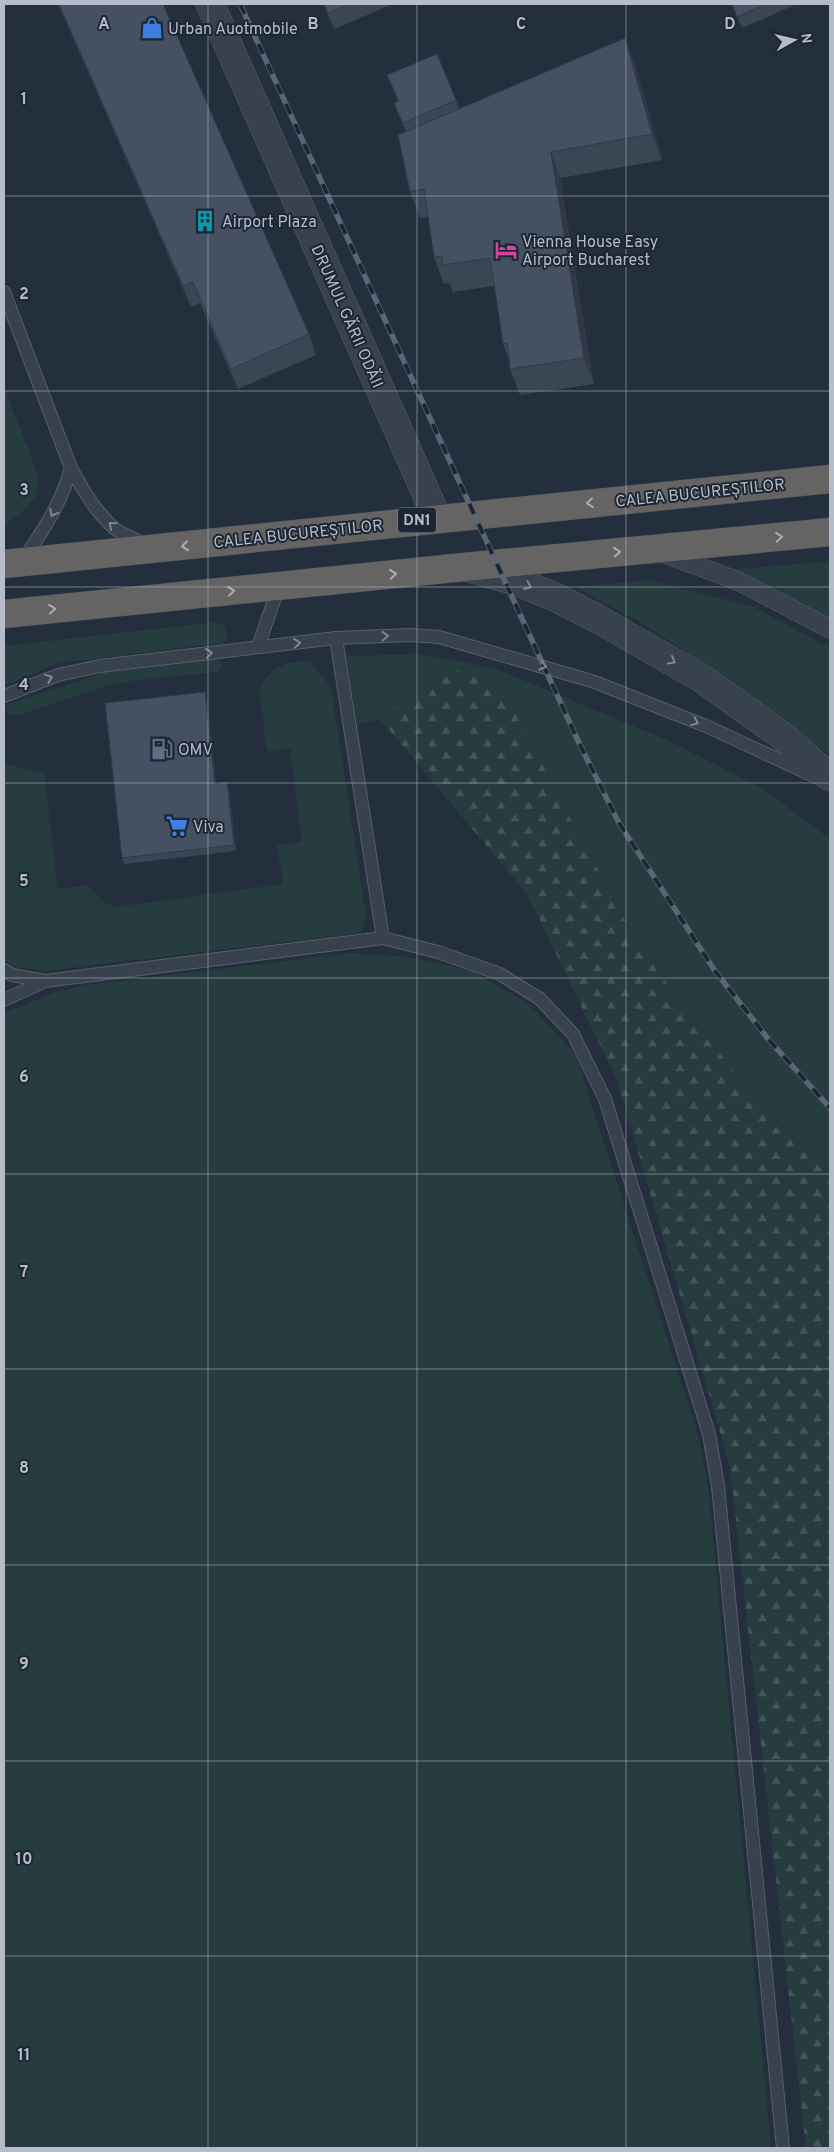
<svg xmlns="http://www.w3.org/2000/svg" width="834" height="2152" viewBox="0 0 834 2152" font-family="Overpass,sans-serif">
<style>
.green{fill:#263c3f}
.forest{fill:url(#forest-firs)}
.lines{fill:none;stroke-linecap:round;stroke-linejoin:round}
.service-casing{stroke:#565f6c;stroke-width:14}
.pedestrian-casing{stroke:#565f6c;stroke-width:19}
.tertiary-casing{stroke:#565f6c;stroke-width:29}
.trunk-casing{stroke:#434c59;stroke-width:29}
.service{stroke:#38414e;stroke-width:12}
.pedestrian{stroke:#38414e;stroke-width:18}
.tertiary{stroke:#38414e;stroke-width:28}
.trunk{stroke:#656462;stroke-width:28}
.rail-casing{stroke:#5a6575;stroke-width:5.5}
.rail{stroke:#1d2633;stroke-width:4;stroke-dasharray:11;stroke-linecap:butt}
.wall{fill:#3b4654}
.shaded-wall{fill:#303945}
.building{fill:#455162;stroke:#303945}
.oneway{stroke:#a8afba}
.oneway2{stroke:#7c8592}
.grid{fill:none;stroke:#b4bcc9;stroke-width:1;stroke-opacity:0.55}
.labels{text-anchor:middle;stroke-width:4;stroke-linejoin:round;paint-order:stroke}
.shield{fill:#1d2633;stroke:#878f9c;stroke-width:1}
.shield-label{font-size:15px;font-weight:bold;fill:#b4bcc9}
.poi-label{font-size:16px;fill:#b4bcc9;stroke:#1d2633;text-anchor:start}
.street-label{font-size:16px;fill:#b4bcc9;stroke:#1d2633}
.grid-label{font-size:16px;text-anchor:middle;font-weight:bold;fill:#b4bcc9;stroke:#1d2633;stroke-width:4;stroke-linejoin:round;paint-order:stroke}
</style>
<defs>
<pattern id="forest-firs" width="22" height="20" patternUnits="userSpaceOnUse" patternTransform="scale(1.25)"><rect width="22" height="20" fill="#263c3f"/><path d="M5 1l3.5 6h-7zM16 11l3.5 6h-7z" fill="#435659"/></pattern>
</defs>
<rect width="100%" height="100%" fill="#242f3e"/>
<g class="green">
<polygon points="4,385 38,476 36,495 23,512 4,525"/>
<polygon points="830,561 830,624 727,570"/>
<polygon points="649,580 754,607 830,648 830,755 685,651 638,621 575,587"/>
<polygon points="215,622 223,625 226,631 226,639 222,643 59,663 4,686 4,646"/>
<polygon points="421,654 494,668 672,742 763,789 830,839 830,1176 778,1124 692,1020 631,931 569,816 502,687 436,674 380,719 357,725 347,656"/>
<polygon points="217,659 222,665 218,672 130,681 114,684 19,715 10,715 7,712 7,707 9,704 112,670"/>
<polygon points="309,661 331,687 366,916 361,933 46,971 14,967 4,960 4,764 44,773 58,889 88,885 102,901 114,907 283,884 277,845 302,842 290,749 267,751 259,691 264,680 276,668 288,663"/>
<polygon points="350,953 411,957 474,972 529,1004 576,1056 698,1435 708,1485 771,2148 4,2148 4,1013 54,993 86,985"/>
</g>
<polygon class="forest" points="456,670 493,680 502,687 569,816 631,931 692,1020 778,1124 830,1176 830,2148 806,2148 730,1466 617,1080 527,894 380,719 436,674"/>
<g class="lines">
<g class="service-casing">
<g id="service">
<path d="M 4,292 L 71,468 C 83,490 95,511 114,528 C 123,535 135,539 145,544"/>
<path d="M 23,560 C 43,531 62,502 71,468"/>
<polyline points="336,638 383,938"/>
<polyline points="258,647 279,586"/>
<polyline points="4,696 58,675 100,666 336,638 410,635 439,637 592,681 706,726 816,777"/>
<polyline points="4,970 12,975 45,981 383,938 438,952 500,974 540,999 573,1034 605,1099 709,1434 718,1486 783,2148"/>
<polyline points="4,1000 45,981"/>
</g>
</g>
<g class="pedestrian-casing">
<polyline id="pedestrian" points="660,552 738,581 830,629"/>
</g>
<g class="tertiary-casing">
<g id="tertiary">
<polyline points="210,4 437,518"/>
<polyline points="466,567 516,581 555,597 598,619 701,678 781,735 830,777"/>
</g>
</g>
<g class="trunk-casing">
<g id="trunk">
<polyline points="4,564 830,479"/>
<polyline points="4,614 464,567 830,532"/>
</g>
</g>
<use href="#service" class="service"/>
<use href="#pedestrian" class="pedestrian"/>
<use href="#tertiary" class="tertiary"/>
<use href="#trunk" class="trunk"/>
<g class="rail-casing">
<polyline id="rail" points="240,4 580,745 619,823 715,971 769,1040 830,1108"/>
</g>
<use href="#rail" class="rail"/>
</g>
<g class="wall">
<polygon points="58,4 163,4 309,334 316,355 238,389 200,303 191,307"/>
<polygon points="323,4 393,4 334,29"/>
<polygon points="731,4 797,4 742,28"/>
<polygon points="635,64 662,160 560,178 594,384 520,395 510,369 509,360 503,344 494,286 453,292 450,283 444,284 434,257 428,217 420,218 410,192 406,132 394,103 398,102 387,75 456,100 459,109"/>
<polygon points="207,698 216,784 227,782 229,788 236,851 124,864 122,858"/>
</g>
<g class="shaded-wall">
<polygon points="625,38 635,64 662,160 652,134"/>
<polygon points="551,152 560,178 594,384 584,358"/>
<polygon points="205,692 207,698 217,790 215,784"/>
<polygon points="227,782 229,788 236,851 234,845"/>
</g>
<g class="building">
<polygon points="59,4 163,4 309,334 231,369 193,282 183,286"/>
<polygon points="324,4 349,4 328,13"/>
<polygon points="732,4 767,4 737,17"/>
<polygon points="625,38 652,134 551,152 584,358 510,369 507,343 503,344 490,258 443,265 442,256 434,257 424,189 410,192 398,135"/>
<polygon points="437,54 456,100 403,123 394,103 399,101 387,75"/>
<polygon points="205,692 215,784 227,782 234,845 122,858 105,703"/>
</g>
<defs><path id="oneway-chevron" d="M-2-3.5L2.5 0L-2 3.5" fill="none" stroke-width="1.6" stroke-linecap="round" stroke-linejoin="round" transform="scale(1.25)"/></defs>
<g class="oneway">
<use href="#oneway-chevron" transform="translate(590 503) rotate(174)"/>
<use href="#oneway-chevron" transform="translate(779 537) rotate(-5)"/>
<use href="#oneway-chevron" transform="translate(185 546) rotate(174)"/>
<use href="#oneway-chevron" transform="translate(617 552) rotate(-5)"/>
<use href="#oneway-chevron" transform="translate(393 574) rotate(-6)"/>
<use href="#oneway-chevron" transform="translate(231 591) rotate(-6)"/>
<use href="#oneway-chevron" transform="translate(52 609) rotate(-6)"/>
</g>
<g class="oneway2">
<use href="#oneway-chevron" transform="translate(53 513) rotate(118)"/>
<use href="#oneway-chevron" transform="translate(112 525) rotate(-139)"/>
<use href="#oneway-chevron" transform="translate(528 586) rotate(23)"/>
<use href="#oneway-chevron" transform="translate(385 636) rotate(-3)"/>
<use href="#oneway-chevron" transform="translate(297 643) rotate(-6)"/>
<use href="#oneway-chevron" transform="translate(209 653) rotate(-7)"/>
<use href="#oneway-chevron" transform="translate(672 661) rotate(30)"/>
<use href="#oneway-chevron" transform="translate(543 666) rotate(17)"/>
<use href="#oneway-chevron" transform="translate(49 678) rotate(-21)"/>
<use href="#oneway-chevron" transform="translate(695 722) rotate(22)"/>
</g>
<path class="grid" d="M 208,4 L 208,2148M 417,4 L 417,2148M 626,4 L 626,2148M 4,196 L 830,196M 4,391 L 830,391M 4,587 L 830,587M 4,783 L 830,783M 4,978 L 830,978M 4,1174 L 830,1174M 4,1369 L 830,1369M 4,1565 L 830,1565M 4,1761 L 830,1761M 4,1956 L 830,1956"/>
<defs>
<g id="shop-bare" transform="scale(1.725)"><path d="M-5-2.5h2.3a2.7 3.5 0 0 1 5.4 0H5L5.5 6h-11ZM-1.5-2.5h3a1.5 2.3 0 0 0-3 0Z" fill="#3f7fe0" stroke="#1d2633" stroke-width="2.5" paint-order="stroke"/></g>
<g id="building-bare" transform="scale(1.725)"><path d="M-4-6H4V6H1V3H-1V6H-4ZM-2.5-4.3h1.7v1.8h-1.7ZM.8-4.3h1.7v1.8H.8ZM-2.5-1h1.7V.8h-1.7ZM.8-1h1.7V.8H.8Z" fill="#0f9aa8" stroke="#1d2633" stroke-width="2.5" paint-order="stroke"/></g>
<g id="hotel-bare" transform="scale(1.725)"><path d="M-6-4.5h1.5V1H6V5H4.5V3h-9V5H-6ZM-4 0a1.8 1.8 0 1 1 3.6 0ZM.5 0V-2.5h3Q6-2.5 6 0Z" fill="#d1479c" stroke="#1d2633" stroke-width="2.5" paint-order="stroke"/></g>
<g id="fuel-bare" transform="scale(1.725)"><path d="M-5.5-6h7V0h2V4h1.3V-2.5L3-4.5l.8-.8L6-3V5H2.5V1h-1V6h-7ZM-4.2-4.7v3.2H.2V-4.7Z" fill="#5c6f8a" stroke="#1d2633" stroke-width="2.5" paint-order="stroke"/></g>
<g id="supermarket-bare" transform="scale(1.725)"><path d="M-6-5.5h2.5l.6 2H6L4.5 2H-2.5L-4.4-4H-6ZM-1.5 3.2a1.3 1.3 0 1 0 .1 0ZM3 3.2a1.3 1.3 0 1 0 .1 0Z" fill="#3f7fe0" stroke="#1d2633" stroke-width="2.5" paint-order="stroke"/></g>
</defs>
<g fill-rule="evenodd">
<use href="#shop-bare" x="152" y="28"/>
<use href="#building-bare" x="205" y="221"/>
<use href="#hotel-bare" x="506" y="250"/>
<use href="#fuel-bare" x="162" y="749"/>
<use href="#supermarket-bare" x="177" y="826"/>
</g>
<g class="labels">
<rect class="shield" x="398" y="507.5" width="38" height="25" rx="4"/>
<g class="shield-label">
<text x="417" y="525">DN1</text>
</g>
<g class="poi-label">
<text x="168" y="34">Urban Auotmobile</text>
<text x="222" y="227">Airport Plaza</text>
<text x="522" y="247">Vienna House Easy<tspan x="522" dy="18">Airport Bucharest</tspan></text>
<text x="178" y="755">OMV</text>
<text x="193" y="832">Viva</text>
</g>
<g class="street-label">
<text transform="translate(348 316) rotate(66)" y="6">DRUMUL GĂRII ODĂII</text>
<text transform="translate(700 492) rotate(-6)" y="6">CALEA BUCUREȘTILOR</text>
<text transform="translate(298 533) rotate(-6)" y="6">CALEA BUCUREȘTILOR</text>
</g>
</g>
<g class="grid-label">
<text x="104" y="29">A</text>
<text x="313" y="29">B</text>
<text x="521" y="29">C</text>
<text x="730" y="29">D</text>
<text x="24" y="104">1</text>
<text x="24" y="299">2</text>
<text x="24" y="495">3</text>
<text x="24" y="690">4</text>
<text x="24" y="886">5</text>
<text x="24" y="1082">6</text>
<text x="24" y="1277">7</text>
<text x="24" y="1473">8</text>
<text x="24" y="1669">9</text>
<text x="24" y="1864">10</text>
<text x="24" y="2060">11</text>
</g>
<rect width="834" height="2152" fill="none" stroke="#b4bcc9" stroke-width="10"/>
<g transform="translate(794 40) rotate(82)" stroke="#1d2633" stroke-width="4" paint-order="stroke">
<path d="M0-4L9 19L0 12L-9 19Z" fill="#b4bcc9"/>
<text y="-8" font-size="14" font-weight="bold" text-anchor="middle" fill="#b4bcc9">N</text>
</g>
</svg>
